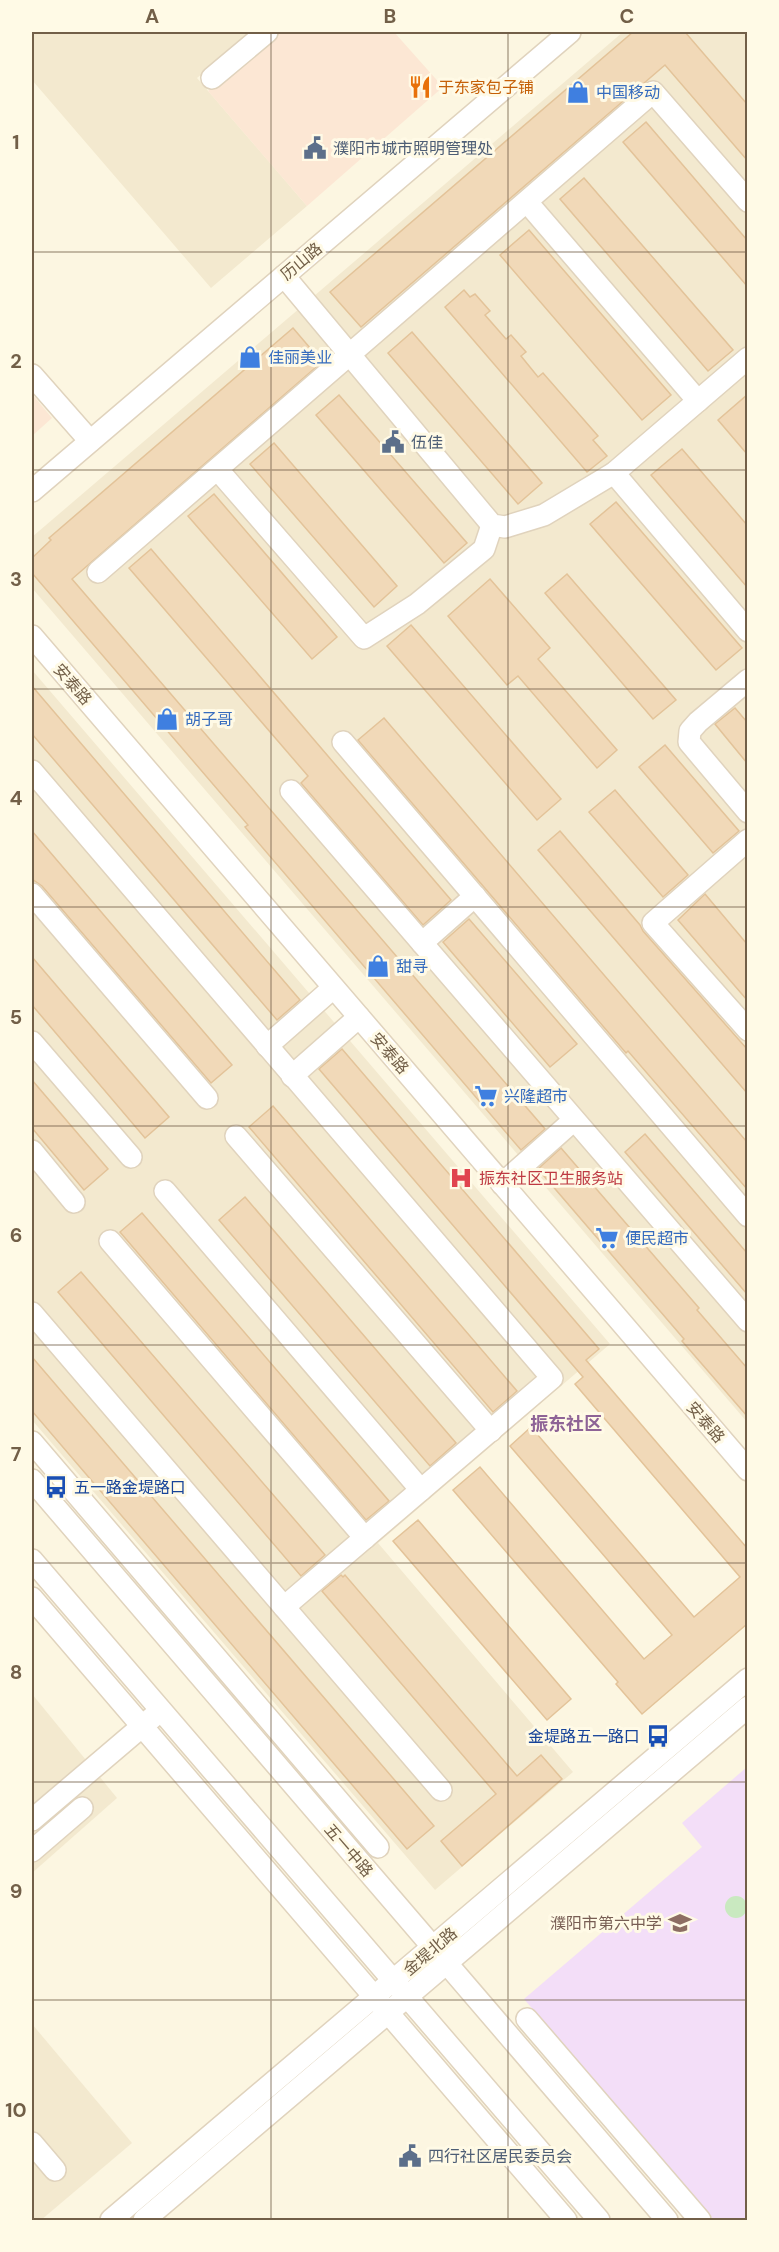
<svg xmlns="http://www.w3.org/2000/svg" width="779" height="2252" viewBox="0 0 779 2252" font-family="'DM Sans','Noto Sans SC',sans-serif">
<style>
.residential{fill:#f3e9cf}
.commercial{fill:#fce7d4}
.education{fill:#f3def8}
.green{fill:#c9e9c0}
.building{fill:#f1d9b8;stroke:#e3c399;stroke-width:1.5}
.lines{fill:none;stroke-linecap:round;stroke-linejoin:round}
.minor-casing{stroke:#e0d3bd;stroke-width:24}
.minor{stroke:#fff;stroke-width:21}
.grid{fill:none;stroke:#725f48;stroke-width:1.5;stroke-opacity:0.55}
.labels{text-anchor:middle;stroke-width:6;stroke-linejoin:round;paint-order:stroke}
.food-label{font-size:16px;fill:#c56008;stroke:#fffae6;text-anchor:start}
.shop-label{font-size:16px;fill:#366cbe;stroke:#fffae6;text-anchor:start}
.service-label{font-size:16px;fill:#4e5e75;stroke:#fffae6;text-anchor:start}
.street-label{font-size:16px;fill:#725f48;stroke:#fffae6}
.health-label{font-size:16px;fill:#be3a42;stroke:#fffae6;text-anchor:start}
.transit-label{font-size:16px;fill:#164399;stroke:#fffae6;text-anchor:start}
.education-label{font-size:16px;fill:#785e54;stroke:#fffae6;text-anchor:end}
.neighbourhood-label{font-size:18px;font-weight:bold;fill:#8e6396;stroke:#fffae6}
.neatline{fill:none;stroke:#725f48;stroke-width:2}
.grid-label{font-size:20px;text-anchor:middle;font-weight:bold;fill:#725f48}
</style>
<rect width="100%" height="100%" fill="#fcf6e1"/>
<g class="residential">
<polygon points="32,32 250,32 197,78 307,206 211,288 32,80"/>
<polygon points="623,32 747,32 747,1422 32,588 32,537"/>
<polygon points="32,670 610,1344 378,1543 573,1772 435,1890 32,1420"/>
<polygon points="32,1694 117,1798 32,1873"/>
<polygon points="32,2024 132,2143 41,2220 32,2220"/>
</g>
<g class="commercial">
<polygon points="277,32 394,32 443,87 307,206 208,91"/>
<polygon points="32,394 52,418 32,436"/>
</g>
<polygon class="education" points="747,1767 747,2220 714,2220 524,1999 702,1847 682,1823"/>
<circle class="green" cx="736" cy="1907" r="11"/>
<g class="building">
<polygon points="633,32 685,32 747,104 747,160 665,65 361,327 330,292"/>
<polygon points="646,122 747,240 747,286 623,142"/>
<polygon points="584,178 733,350 708,371 560,199"/>
<polygon points="529,230 671,395 642,420 500,255"/>
<polygon points="464,290 470,297 475,294 490,311 485,315 506,339 511,335 526,352 521,356 538,377 543,373 598,436 593,440 607,456 587,472 445,307"/>
<polygon points="293,328 322,362 72,579 545,1129 521,1150 245,827 248,825 32,573 32,558 51,540 49,538"/>
<polygon points="412,332 542,483 518,504 388,353"/>
<polygon points="339,395 467,543 444,563 316,415"/>
<polygon points="747,395 747,454 718,420"/>
<polygon points="274,443 397,586 374,607 250,464"/>
<polygon points="682,449 747,525 747,587 651,475"/>
<polygon points="214,494 337,637 312,659 188,516"/>
<polygon points="616,502 742,648 716,670 590,524"/>
<polygon points="151,549 451,900 423,925 301,783 308,776 129,568"/>
<polygon points="567,574 676,700 653,719 545,593"/>
<polygon points="490,579 550,648 538,659 617,750 597,768 518,676 507,685 448,616"/>
<polygon points="411,625 561,799 537,820 387,646"/>
<polygon points="32,686 300,1000 277,1020 32,734"/>
<polygon points="735,708 747,722 747,763 715,724"/>
<polygon points="384,718 747,1142 747,1189 628,1051 626,1053 358,740"/>
<polygon points="665,745 739,831 713,853 639,767"/>
<polygon points="615,790 688,875 663,897 589,812"/>
<polygon points="32,831 232,1065 211,1083 42,886 32,879"/>
<polygon points="560,831 640,925 643,931 747,1049 747,1093 538,850"/>
<polygon points="705,894 747,944 747,1000 678,920"/>
<polygon points="469,919 577,1044 550,1067 443,942"/>
<polygon points="32,957 169,1117 145,1138 32,1005"/>
<polygon points="342,1049 599,1349 586,1360 747,1548 747,1624 642,1714 616,1684 618,1682 453,1490 480,1467 644,1659 672,1635 510,1446 531,1427 694,1617 740,1577 575,1384 583,1377 319,1069"/>
<polygon points="32,1080 108,1169 84,1190 32,1128"/>
<polygon points="273,1106 517,1391 493,1412 249,1127"/>
<polygon points="645,1134 747,1253 747,1294 625,1152"/>
<polygon points="561,1148 699,1308 697,1310 747,1368 747,1416 682,1341 684,1339 538,1169"/>
<polygon points="245,1197 456,1443 430,1466 219,1220"/>
<polygon points="142,1213 389,1501 366,1520 120,1232"/>
<polygon points="81,1272 325,1555 301,1576 58,1292"/>
<polygon points="32,1357 434,1826 407,1849 32,1411"/>
<polygon points="418,1520 571,1699 547,1720 393,1541"/>
<polygon points="341,1575 343,1577 345,1575 517,1776 541,1755 562,1779 462,1866 441,1841 496,1794 322,1591"/>
</g>
<g class="lines">
<g class="minor-casing">
<g id="minor">
<polyline points="212,78 267,32"/>
<polyline points="527,202 698,401"/>
<polyline points="284,276 492,525 505,527 544,515 614,473 748,358"/>
<polyline points="32,375 90,441"/>
<polyline points="218,470 364,638 417,604 484,549 492,525"/>
<polyline points="614,473 748,631"/>
<polyline points="32,491 570,32"/>
<polyline points="98,572 653,92 748,201"/>
<polyline points="32,636 748,1470"/>
<polyline points="748,680 698,722 690,731 689,742 748,812"/>
<polyline points="343,742 748,1216"/>
<polyline points="32,771 552,1378 284,1607"/>
<polyline points="291,791 748,1321"/>
<polyline points="748,840 653,923 748,1030"/>
<polyline points="32,894 207,1098"/>
<polyline points="422,943 475,896"/>
<polyline points="32,1042 131,1157"/>
<polyline points="267,1046 333,988"/>
<polyline points="292,1076 359,1017"/>
<polyline points="236,1136 491,1431"/>
<polyline points="32,1151 74,1202"/>
<polyline points="502,1184 574,1120"/>
<polyline points="165,1191 421,1490"/>
<polyline points="110,1241 365,1538"/>
<polyline points="32,1313 441,1790"/>
<polyline points="32,1442 378,1847"/>
<polyline points="32,1480 667,2220"/>
<polyline points="32,1560 599,2220"/>
<polyline points="32,1598 566,2220"/>
<polyline points="32,1820 153,1717"/>
<polyline points="32,1851 82,1808"/>
<polyline points="527,2019 700,2220"/>
<polyline points="32,2143 55,2170"/>
<polyline points="111,2220 748,1679"/>
<polyline points="144,2220 748,1707"/>
</g>
</g>
<use href="#minor" class="minor"/>
</g>
<path class="grid" d="M 271,32 L 271,2220M 508,32 L 508,2220M 32,252 L 748,252M 32,470 L 748,470M 32,689 L 748,689M 32,907 L 748,907M 32,1126 L 748,1126M 32,1345 L 748,1345M 32,1563 L 748,1563M 32,1782 L 748,1782M 32,2000 L 748,2000"/>
<defs>
<g id="restaurant-bare" transform="scale(1.8)"><path d="M-5-6h1v4h1v-4h1v4h1v-4h1v5L-1.5 .5V6h-2V.5L-5-1ZM5-6V6H3V1.5H1.5Q1.5-4 5-6Z" fill="#e8710a" stroke="#fffae6" stroke-width="2.5" paint-order="stroke"/></g>
<g id="shop-bare" transform="scale(1.8)"><path d="M-5-2.5h2.3a2.7 3.5 0 0 1 5.4 0H5L5.5 6h-11ZM-1.5-2.5h3a1.5 2.3 0 0 0-3 0Z" fill="#3f7fe0" stroke="#fffae6" stroke-width="2.5" paint-order="stroke"/></g>
<g id="civic-bare" transform="scale(1.8)"><path d="M-.6-6.5H3V-4.5H.6V-3L4-1V1h2V6H-6V1h2V-1L-.6-3ZM-1.2 2.5V6h2.4V2.5Z" fill="#5c6f8a" stroke="#fffae6" stroke-width="2.5" paint-order="stroke"/></g>
<g id="supermarket-bare" transform="scale(1.8)"><path d="M-6-5.5h2.5l.6 2H6L4.5 2H-2.5L-4.4-4H-6ZM-1.5 3.2a1.3 1.3 0 1 0 .1 0ZM3 3.2a1.3 1.3 0 1 0 .1 0Z" fill="#3f7fe0" stroke="#fffae6" stroke-width="2.5" paint-order="stroke"/></g>
<g id="hospital-bare" transform="scale(1.8)"><path d="M-5-5h3v3.5h4V-5h3V5h-3V1.5h-4V5h-3Z" fill="#e0444e" stroke="#fffae6" stroke-width="2.5" paint-order="stroke"/></g>
<g id="bus-bare" transform="scale(1.8)"><path d="M-5-6H5V4H4V6H2V4H-2V6H-4V4H-5ZM-3.5-4V0h7V-4ZM-3.5 1.2v1.5H-2V1.2ZM2 1.2v1.5H3.5V1.2Z" fill="#1a4fb4" stroke="#fffae6" stroke-width="2.5" paint-order="stroke"/></g>
<g id="school-bare" transform="scale(1.8)"><path d="M0-5L7-2L0 1L-7-2ZM-4 1L0 2.5L4 1V4Q0 6-4 4Z" fill="#8d6e63" stroke="#fffae6" stroke-width="2.5" paint-order="stroke"/></g>
</defs>
<g fill-rule="evenodd">
<use href="#restaurant-bare" x="420" y="87"/>
<use href="#shop-bare" x="578" y="92"/>
<use href="#civic-bare" x="315" y="148"/>
<use href="#shop-bare" x="250" y="357"/>
<use href="#civic-bare" x="393" y="442"/>
<use href="#shop-bare" x="167" y="719"/>
<use href="#shop-bare" x="378" y="966"/>
<use href="#supermarket-bare" x="486" y="1096"/>
<use href="#hospital-bare" x="461" y="1178"/>
<use href="#supermarket-bare" x="607" y="1238"/>
<use href="#bus-bare" x="56" y="1487"/>
<use href="#bus-bare" x="658" y="1736"/>
<use href="#school-bare" x="680" y="1923"/>
<use href="#civic-bare" x="410" y="2156"/>
</g>
<g class="labels">
<g class="food-label">
<text x="438" y="93">于东家包子铺</text>
</g>
<g class="shop-label">
<text x="596" y="98">中国移动</text>
<text x="268" y="363">佳丽美业</text>
<text x="185" y="725">胡子哥</text>
<text x="396" y="972">甜寻</text>
<text x="504" y="1102">兴隆超市</text>
<text x="625" y="1244">便民超市</text>
</g>
<g class="service-label">
<text x="333" y="154">濮阳市城市照明管理处</text>
<text x="411" y="448">伍佳</text>
<text x="428" y="2162">四行社区居民委员会</text>
</g>
<g class="street-label">
<text transform="translate(301 261) rotate(-40)" y="6">历山路</text>
<text transform="translate(73 684) rotate(49)" y="6">安泰路</text>
<text transform="translate(390 1053) rotate(49)" y="6">安泰路</text>
<text transform="translate(706 1422) rotate(49)" y="6">安泰路</text>
<text transform="translate(349 1850) rotate(49)" y="6">五一中路</text>
<text transform="translate(430 1951) rotate(-40)" y="6">金堤北路</text>
</g>
<g class="health-label">
<text x="479" y="1184">振东社区卫生服务站</text>
</g>
<g class="transit-label">
<text x="74" y="1493">五一路金堤路口</text>
<text x="640" y="1742" text-anchor="end">金堤路五一路口</text>
</g>
<g class="education-label">
<text x="662" y="1929">濮阳市第六中学</text>
</g>
<g class="neighbourhood-label">
<text x="566" y="1430">振东社区</text>
</g>
</g>
<rect width="779" height="2252" fill="none" stroke="#fffae6" stroke-width="66"/>
<rect x="33" y="33" width="713" height="2186" class="neatline"/>
<g class="grid-label">
<text x="152" y="23">A</text>
<text x="390" y="23">B</text>
<text x="627" y="23">C</text>
<text x="16" y="149">1</text>
<text x="16" y="368">2</text>
<text x="16" y="586">3</text>
<text x="16" y="805">4</text>
<text x="16" y="1024">5</text>
<text x="16" y="1242">6</text>
<text x="16" y="1461">7</text>
<text x="16" y="1679">8</text>
<text x="16" y="1898">9</text>
<text x="16" y="2117">10</text>
</g>
</svg>
